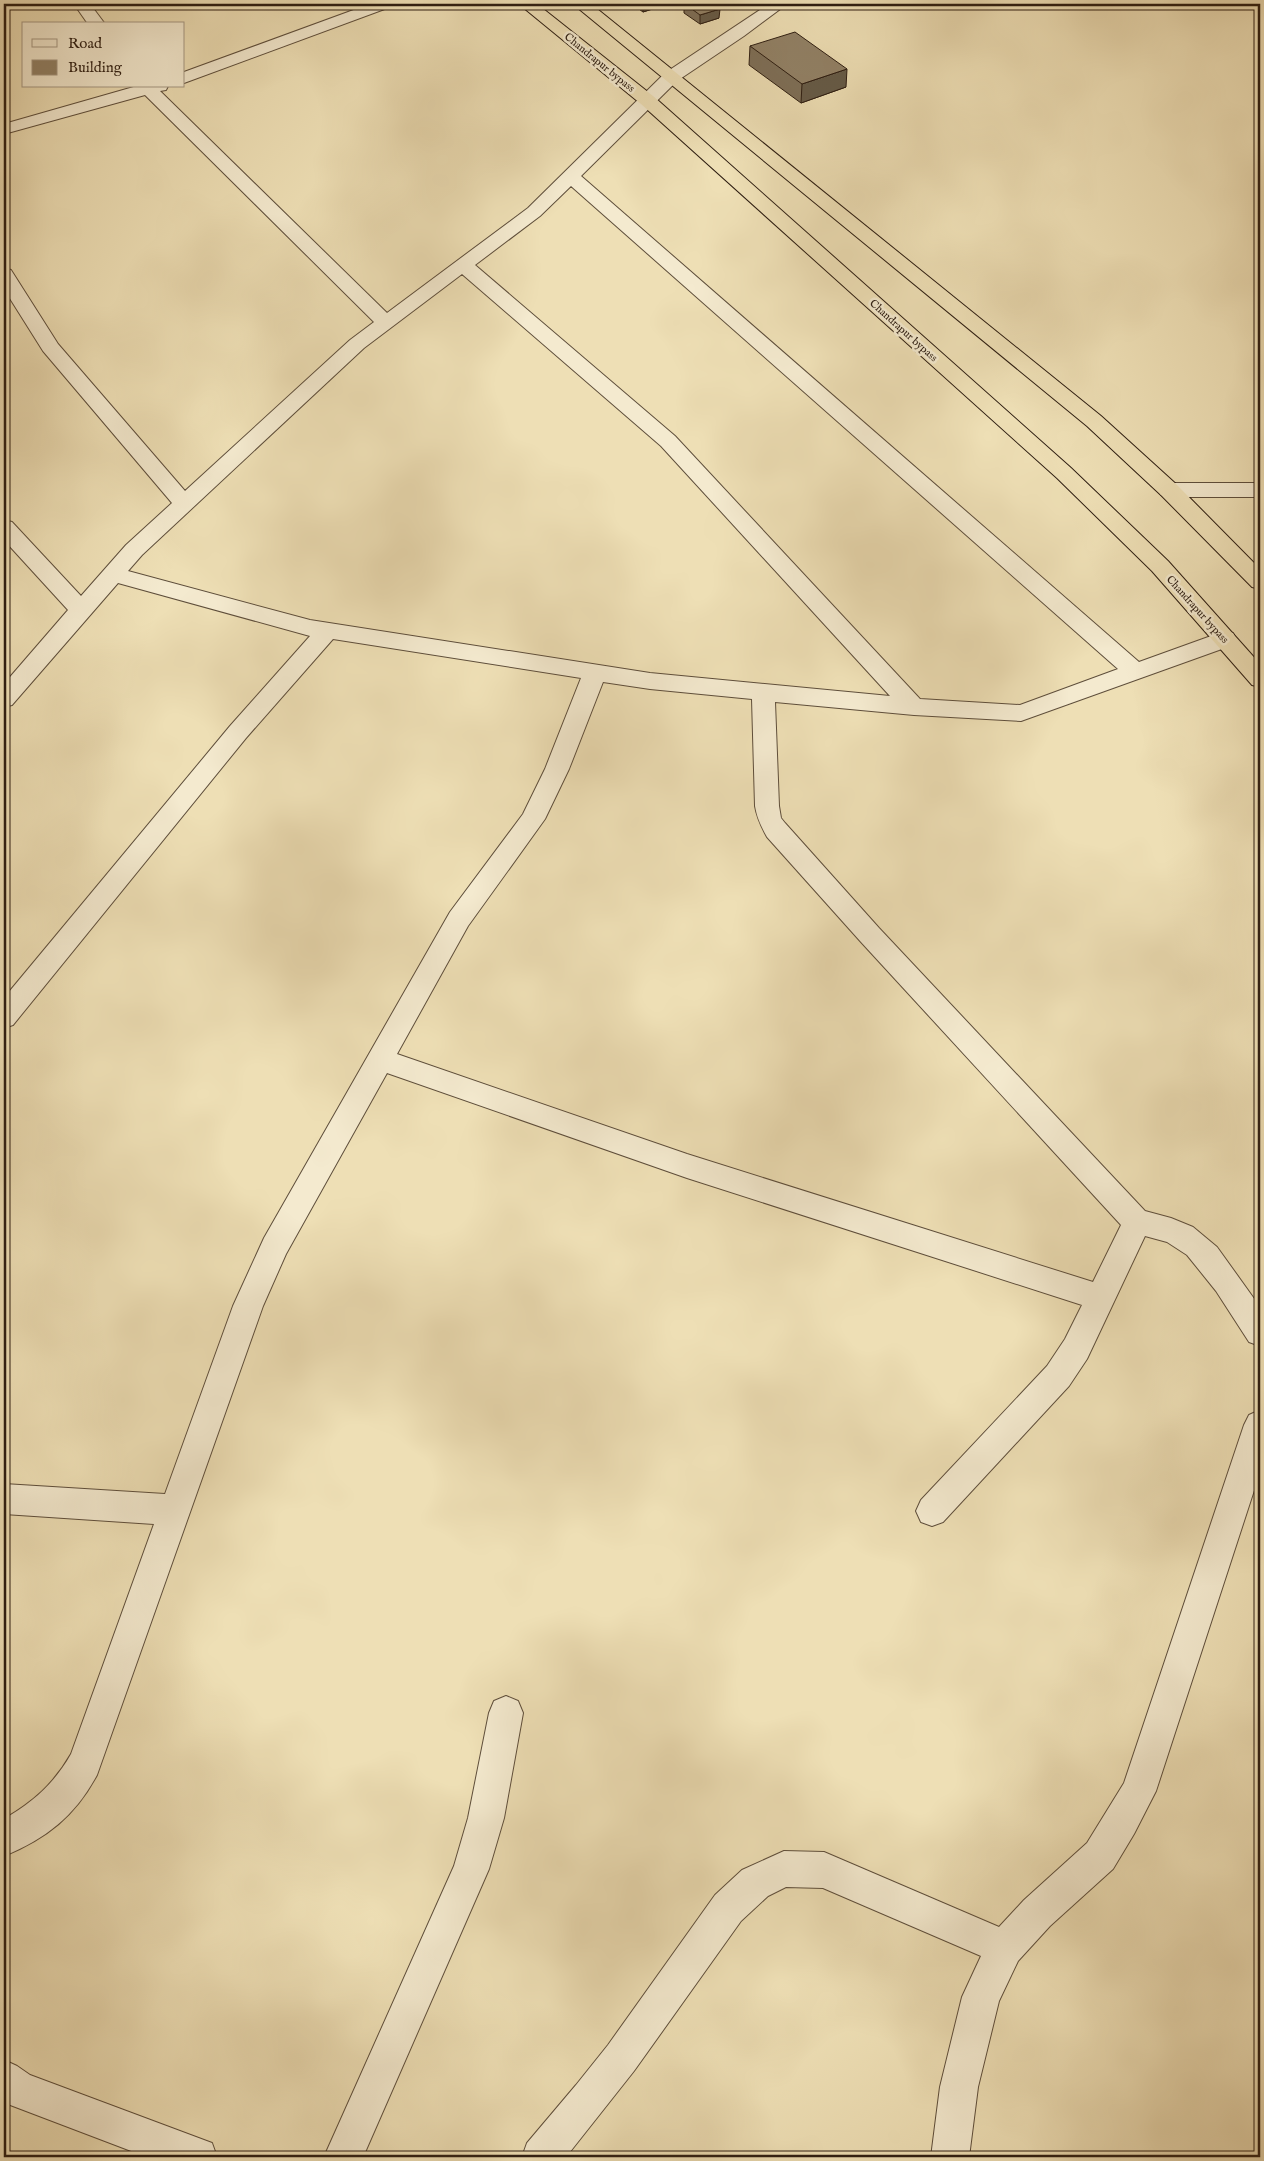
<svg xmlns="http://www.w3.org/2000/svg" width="1264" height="2161" viewBox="0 0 1264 2161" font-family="'IM FELL English',serif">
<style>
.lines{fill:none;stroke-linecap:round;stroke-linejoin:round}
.minor-casing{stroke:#5e4e3b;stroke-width:2}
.trunk-casing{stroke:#2e1e12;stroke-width:2}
.minor{fill:#f4eacf;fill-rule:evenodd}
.trunk{fill:#eedfb5;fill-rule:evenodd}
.wall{fill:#7e7059;stroke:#2e1e12}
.shaded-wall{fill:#665b48;stroke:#2e1e12}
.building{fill:#928267;stroke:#2e1e12}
.labels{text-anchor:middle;stroke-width:5;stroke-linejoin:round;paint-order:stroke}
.far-street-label{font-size:11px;fill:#2e1e12;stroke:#f4eacf}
</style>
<rect width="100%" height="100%" fill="#eedfb5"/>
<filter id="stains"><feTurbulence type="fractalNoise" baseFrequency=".004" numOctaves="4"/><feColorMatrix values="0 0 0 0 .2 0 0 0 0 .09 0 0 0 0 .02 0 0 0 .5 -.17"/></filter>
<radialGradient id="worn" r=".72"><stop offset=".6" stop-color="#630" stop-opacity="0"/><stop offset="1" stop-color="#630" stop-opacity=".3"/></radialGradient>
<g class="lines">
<g class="minor-casing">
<g id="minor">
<polygon points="74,4 90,4 105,24 88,24"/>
<polygon points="370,4 392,4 390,7 184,83 184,72"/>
<path d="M 769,4 L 787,4 L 744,36 L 677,81 L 581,176 L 1139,662 L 1225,631 L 1233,633 L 1236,639 L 1233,645 L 1021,721 L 914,715 L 775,702 L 779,806 L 781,818 L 785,823 L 879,928 L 1145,1211 L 1171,1218 L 1193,1227 L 1217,1247 L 1260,1307 L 1260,1346 L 1249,1342 L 1216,1291 L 1187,1255 L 1167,1242 L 1145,1236 L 1087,1359 L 1069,1386 L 943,1522 L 932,1526 L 921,1522 L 916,1511 L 921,1500 L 1047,1366 L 1065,1339 L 1082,1305 L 687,1178 L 387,1073 L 286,1254 L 263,1306 L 97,1775 C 75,1816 47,1838 4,1856 L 4,1819 C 33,1802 54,1784 71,1754 L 154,1524 L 4,1514 L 4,1484 L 165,1494 L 233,1306 L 264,1238 L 450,912 L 523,814 L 545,769 L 581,678 L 333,639 L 246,738 L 13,1025 L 4,1028 L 4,998 L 230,726 L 310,636 L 118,583 L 12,705 L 4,707 L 4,684 L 68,610 L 4,540 L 4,520 L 12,522 L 81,596 L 126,545 L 172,503 L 43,351 L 4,289 L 4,268 L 11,270 L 58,344 L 185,491 L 350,340 L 374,322 L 145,95 L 4,134 L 4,124 L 137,86 L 168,86 L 166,90 L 160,91 L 387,313 L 528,208 L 665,73 ZM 571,186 L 1118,669 L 1020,705 L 920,699 L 675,436 L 475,265 L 540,216 ZM 462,274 L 661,446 L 890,696 L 650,673 L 310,620 L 128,571 L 142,555 L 364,348 ZM 603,682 L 650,689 L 752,699 L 755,806 C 757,818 761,826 767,837 L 861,942 L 1121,1225 L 1093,1282 L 687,1154 L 397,1054 L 468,926 L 545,819 L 569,769 Z"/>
<polygon points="1169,483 1260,483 1260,497 1169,497 1161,495 1158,490 1161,485"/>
<polygon points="1260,1410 1260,1472 1156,1791 1134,1834 1113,1869 1050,1926 1018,1961 999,2001 978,2087 969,2157 931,2157 940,2087 962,1997 981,1956 823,1888 786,1887 768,1896 741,1921 634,2071 566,2157 522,2157 527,2143 576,2085 608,2045 715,1895 742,1870 784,1851 824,1852 999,1927 1024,1900 1087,1843 1124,1783 1244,1425 1249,1415"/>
<polygon points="506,1696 518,1701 523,1713 504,1818 489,1869 363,2157 324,2157 454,1866 468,1818 489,1713 494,1701"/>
<polygon points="4,2060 17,2066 30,2075 212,2143 217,2157 147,2157 5,2103"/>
</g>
</g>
<g class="trunk-casing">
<g id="trunk">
<polygon points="519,4 537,4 653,96 1071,468 1168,561 1260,664 1260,687 1252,685 1152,571 1057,478 641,104"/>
<polygon points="573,4 591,4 1101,416 1177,485 1260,569 1260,589 1252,587 1161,495 1087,426"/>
</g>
</g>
<use href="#minor" class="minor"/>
<use href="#trunk" class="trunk"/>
</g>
<g class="wall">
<polygon points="632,4 668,4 643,12"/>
<polygon points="684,4 719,18 700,24 684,13"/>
<polygon points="750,46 846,87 801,103 749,65"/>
</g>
<g class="shaded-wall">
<polygon points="643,4 668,4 643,12"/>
<polygon points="720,9 719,18 700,24 700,15"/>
<polygon points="847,69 846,87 801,103 802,84"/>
</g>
<g class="building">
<polygon points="685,4 713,4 720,9 700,15"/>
<polygon points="795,32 847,69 802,84 750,46"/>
</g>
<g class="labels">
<g class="far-street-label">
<text transform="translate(600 62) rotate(39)" y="4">Chandrapur bypass</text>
<text transform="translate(904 330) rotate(42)" y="4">Chandrapur bypass</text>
<text transform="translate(1198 609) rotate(48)" y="4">Chandrapur bypass</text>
</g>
</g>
<rect width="1264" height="2161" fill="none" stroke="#eedfb5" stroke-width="20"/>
<rect x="5" y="5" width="1254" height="2151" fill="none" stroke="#2e1e12" stroke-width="2.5"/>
<rect x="10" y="10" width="1244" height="2141" fill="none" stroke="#2e1e12"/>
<rect x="22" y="22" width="162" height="65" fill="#f4eacf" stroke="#a59883"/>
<rect x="32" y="39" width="25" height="8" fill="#f4eacf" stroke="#a59883"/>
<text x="68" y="48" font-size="15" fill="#2e1e12">Road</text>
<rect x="32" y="60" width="25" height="15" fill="#928267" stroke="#a59883"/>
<text x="68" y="72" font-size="15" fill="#2e1e12">Building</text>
<rect width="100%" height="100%" filter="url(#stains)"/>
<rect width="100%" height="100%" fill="url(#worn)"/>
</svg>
